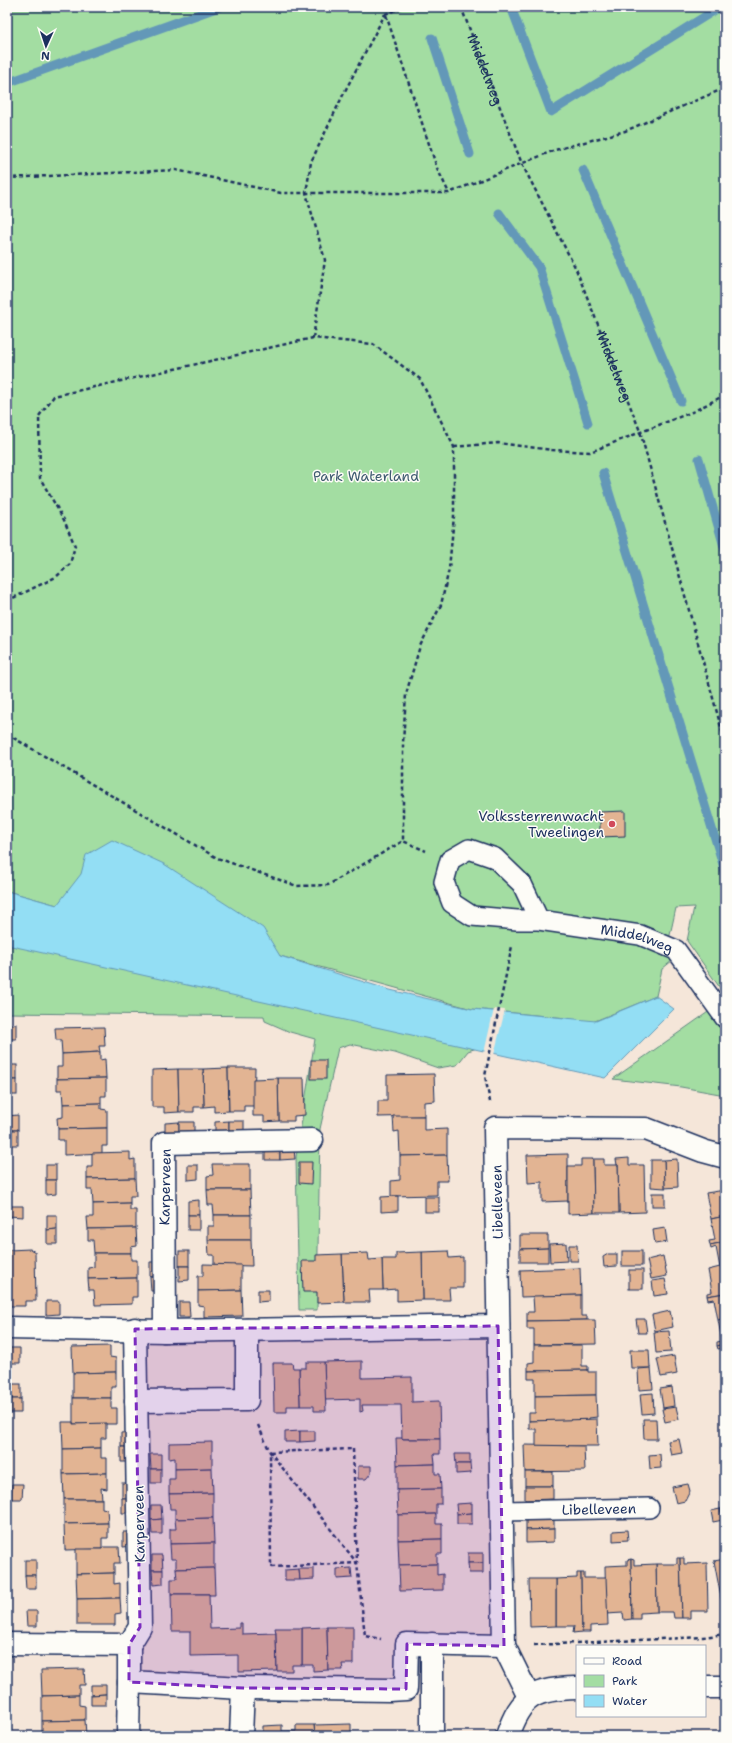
<svg xmlns="http://www.w3.org/2000/svg" width="732" height="1743" viewBox="0 0 732 1743" font-family="'Shantell Sans',sans-serif">
<style>
.green{fill:#a3dda2;stroke:#5f8680}
.water{fill:#93def4;stroke:#6398b8}
.pier{fill:#f5e6d9}
.lines{fill:none;stroke-linecap:round;stroke-linejoin:round}
.stream{stroke:#6398b8;stroke-width:9}
.building{fill:#e2b493;stroke:#1b2f5e}
.service-casing{stroke:#1b2f5e;stroke-width:22}
.pedestrian-casing{stroke:#1b2f5e;stroke-width:25}
.minor-casing{stroke:#1b2f5e;stroke-width:25}
.tertiary-casing{stroke:#1b2f5e;stroke-width:25}
.path{stroke:#1b2f5e;stroke-width:2.5;stroke-dasharray:4 3;stroke-linecap:butt}
.service{stroke:#fdfcf7;stroke-width:19}
.pedestrian{stroke:#fdfcf7;stroke-width:22}
.minor{stroke:#fdfcf7;stroke-width:22}
.tertiary{stroke:#fdfcf7;stroke-width:22}
.marked{fill:#7b2cbf;fill-opacity:0.2;stroke:#7b2cbf;stroke-width:3;stroke-dasharray:8 5;stroke-linejoin:round}
.poi-dot{fill:#d1495b;stroke:#fdfcf7;stroke-width:1.5}
.labels{text-anchor:middle;stroke-width:3;stroke-linejoin:round;paint-order:stroke}
.street-label{font-size:14px;fill:#1b2f5e;stroke:#fdfcf7}
.park-label{font-size:14px;fill:#3d5a6f;stroke:#fdfcf7}
.poi-label{font-size:14px;fill:#1b2f5e;stroke:#fdfcf7;text-anchor:end}
</style>
<rect width="100%" height="100%" fill="#f5e6d9"/>
<filter id="ink" filterUnits="userSpaceOnUse"><feTurbulence type="fractalNoise" baseFrequency=".025" numOctaves="2"/><feDisplacementMap in="SourceGraphic" scale="8" xChannelSelector="R" yChannelSelector="G"/><feConvolveMatrix kernelMatrix="1 2 1 2 8 2 1 2 1" color-interpolation-filters="sRGB"/></filter>
<g filter="url(#ink)">
<g class="green">
<polygon points="7,7 725,7 725,995 687,941 694,907 676,908 666,953 673,960 662,969 656,996 590,1023 567,1018 472,1009 280,956 245,916 69,896 57,905 7,891"/>
<polygon points="7,936 477,1048 468,1051 457,1065 438,1068 395,1053 350,1044 338,1048 320,1129 317,1310 299,1310 296,1157 315,1039 290,1032 265,1021 264,1016 7,1013"/>
<polygon points="711,1010 725,1033 725,1095 681,1087 613,1079"/>
</g>
<polygon class="water" points="112,840 164,864 263,928 280,956 390,990 472,1009 596,1021 656,996 674,1009 605,1078 7,945 7,891 57,905 81,874 86,855"/>
<polygon class="pier" points="494,1009 505,1010 494,1055 484,1053"/>
<g class="lines">
<g class="stream">
<polyline points="511,7 551,112 720,7"/>
<polyline points="432,38 470,154"/>
<polyline points="7,83 219,7"/>
<polyline points="583,170 681,401"/>
<polyline points="499,213 539,267 588,423"/>
<polyline points="699,459 725,550"/>
<polyline points="603,473 725,871"/>
</g>
</g>
<g class="building">
<polygon points="625,811 625,836 600,837 600,812"/>
<rect x="7" y="1024" width="9" height="15"/>
<polygon points="104,1027 105,1046 99,1046 100,1052 62,1054 61,1040 56,1040 55,1028"/>
<polygon points="100,1052 100,1060 105,1059 106,1078 57,1079 57,1067 62,1067 62,1054"/>
<rect x="311" y="1060" width="15" height="19"/>
<rect x="7" y="1065" width="10" height="15"/>
<polygon points="228,1068 229,1111 214,1112 214,1106 204,1107 203,1069"/>
<polygon points="228,1068 255,1068 254,1106 244,1106 244,1111 229,1111"/>
<polygon points="178,1069 179,1112 164,1113 164,1107 152,1107 152,1070"/>
<polygon points="178,1069 203,1069 204,1107 194,1107 194,1112 179,1112"/>
<polygon points="434,1074 435,1101 424,1102 424,1116 378,1117 378,1101 387,1101 387,1075"/>
<polygon points="106,1078 106,1096 101,1096 101,1103 63,1104 62,1090 57,1090 57,1079"/>
<polygon points="278,1078 304,1078 305,1115 294,1116 294,1121 279,1121"/>
<polygon points="278,1078 279,1121 264,1122 264,1116 253,1116 253,1079"/>
<rect x="7" y="1080" width="10" height="15"/>
<polygon points="101,1103 101,1109 107,1110 107,1128 58,1129 57,1118 63,1117 63,1104"/>
<polygon points="18,1115 18,1130 8,1130 7,1116"/>
<polygon points="393,1116 424,1116 424,1130 447,1129 447,1155 400,1156 399,1131 394,1132"/>
<polygon points="229,1121 229,1132 215,1132 215,1122"/>
<polygon points="229,1121 244,1121 244,1131 229,1132"/>
<polygon points="179,1122 179,1133 165,1133 165,1123"/>
<polygon points="179,1122 194,1122 194,1132 179,1133"/>
<polygon points="107,1128 107,1146 102,1146 102,1153 64,1155 64,1140 58,1140 58,1129"/>
<rect x="8" y="1130" width="10" height="15"/>
<polygon points="280,1149 280,1160 265,1160 265,1150"/>
<polygon points="280,1149 294,1149 295,1159 280,1160"/>
<polygon points="130,1152 130,1160 135,1159 135,1178 87,1179 87,1167 92,1167 92,1153"/>
<polygon points="568,1154 568,1201 542,1202 542,1182 528,1183 527,1155"/>
<polygon points="447,1155 448,1181 437,1181 437,1195 391,1196 391,1181 400,1180 400,1156"/>
<polygon points="629,1158 629,1165 644,1165 645,1212 619,1213 618,1165 617,1165 616,1159"/>
<polygon points="581,1159 593,1159 594,1213 568,1214 568,1166 581,1166"/>
<polygon points="593,1159 604,1159 604,1165 618,1165 619,1213 594,1213"/>
<polygon points="677,1159 678,1187 665,1188 664,1160"/>
<polygon points="651,1160 664,1160 665,1188 651,1187"/>
<polygon points="299,1162 312,1162 311,1184 299,1183"/>
<polygon points="212,1164 250,1164 250,1190 207,1190 207,1176 213,1175"/>
<rect x="46" y="1165" width="10" height="15"/>
<polygon points="188,1165 198,1165 198,1179 188,1180"/>
<polygon points="135,1178 136,1196 130,1196 130,1203 93,1204 92,1190 87,1190 87,1179"/>
<polygon points="46,1180 56,1180 56,1194 46,1195"/>
<polygon points="207,1190 250,1190 251,1215 214,1215 213,1205 208,1205"/>
<polygon points="725,1190 725,1216 711,1219 706,1193"/>
<rect x="652" y="1193" width="13" height="13"/>
<polygon points="398,1196 398,1211 381,1212 381,1197"/>
<rect x="425" y="1197" width="14" height="15"/>
<polygon points="199,1200 199,1215 188,1215 188,1201"/>
<polygon points="130,1203 130,1210 136,1210 136,1228 88,1229 87,1217 93,1217 93,1204"/>
<polygon points="8,1206 23,1206 23,1217 8,1216"/>
<polygon points="47,1215 57,1215 57,1229 47,1230"/>
<rect x="188" y="1215" width="11" height="15"/>
<polygon points="214,1215 251,1215 251,1240 208,1240 208,1226 214,1226"/>
<polygon points="725,1216 725,1242 710,1245 709,1241 715,1240 711,1219"/>
<polygon points="136,1228 137,1246 131,1247 131,1253 94,1253 93,1240 88,1240 88,1229"/>
<polygon points="665,1228 667,1242 655,1244 653,1230"/>
<polygon points="57,1229 57,1244 47,1244 47,1230"/>
<polygon points="520,1235 548,1235 548,1248 520,1249"/>
<polygon points="208,1240 251,1240 252,1266 214,1265 214,1255 209,1255"/>
<polygon points="725,1242 725,1267 720,1268 716,1247 711,1249 710,1245"/>
<polygon points="566,1243 567,1261 550,1262 549,1244"/>
<polygon points="569,1245 577,1245 578,1261 569,1261"/>
<polygon points="548,1248 548,1262 520,1262 520,1249"/>
<polygon points="30,1249 35,1252 36,1301 25,1301 25,1306 10,1306 9,1250"/>
<polygon points="7,1251 9,1253 10,1306 7,1307"/>
<rect x="179" y="1251" width="10" height="15"/>
<polygon points="448,1251 449,1258 463,1257 463,1288 449,1288 450,1300 423,1300 422,1252"/>
<rect x="622" y="1251" width="20" height="15"/>
<polygon points="422,1252 423,1300 397,1301 397,1289 383,1290 382,1259 396,1259 396,1253"/>
<polygon points="94,1253 131,1253 131,1260 137,1260 137,1278 88,1279 88,1268 94,1267"/>
<polygon points="368,1253 369,1260 382,1259 383,1290 369,1290 370,1302 344,1302 342,1254"/>
<polygon points="342,1254 344,1302 317,1303 317,1292 303,1292 302,1261 316,1261 316,1255"/>
<polygon points="608,1254 617,1254 617,1266 604,1267 603,1257"/>
<polygon points="663,1256 667,1276 651,1279 647,1260"/>
<polygon points="150,1262 160,1262 161,1276 150,1277"/>
<polygon points="203,1264 241,1265 241,1290 198,1291 198,1276 203,1276"/>
<polygon points="179,1266 189,1266 189,1280 179,1281"/>
<polygon points="720,1267 725,1267 725,1293 707,1296 707,1293 712,1292 708,1270"/>
<polygon points="580,1268 581,1295 521,1297 520,1270"/>
<rect x="629" y="1270" width="14" height="19"/>
<polygon points="161,1276 161,1291 151,1291 150,1277"/>
<polygon points="137,1278 137,1297 132,1297 132,1304 95,1305 94,1290 89,1290 88,1279"/>
<polygon points="665,1279 668,1294 654,1296 652,1281"/>
<polygon points="241,1290 242,1316 204,1317 204,1306 198,1305 198,1291"/>
<polygon points="258,1290 269,1290 269,1301 258,1302"/>
<polygon points="725,1293 725,1318 718,1320 714,1299 708,1300 707,1296"/>
<polygon points="581,1295 581,1316 587,1316 587,1320 527,1321 527,1312 534,1312 533,1296"/>
<polygon points="46,1301 59,1301 59,1314 46,1315"/>
<polygon points="179,1302 189,1302 190,1317 179,1317"/>
<polygon points="670,1311 673,1327 655,1331 652,1315"/>
<polygon points="725,1318 725,1344 717,1346 717,1342 722,1341 718,1320"/>
<polygon points="636,1319 645,1319 647,1333 638,1333"/>
<polygon points="587,1320 595,1320 596,1344 534,1345 534,1329 527,1329 527,1321"/>
<polygon points="669,1331 671,1352 656,1353 654,1332"/>
<polygon points="725,1344 725,1357 723,1348 718,1349 717,1346"/>
<polygon points="534,1345 582,1345 582,1366 588,1366 588,1370 528,1371 528,1363 534,1362"/>
<polygon points="110,1346 110,1357 116,1358 116,1372 73,1373 72,1347"/>
<polygon points="9,1348 20,1348 20,1363 10,1363"/>
<polygon points="630,1350 649,1350 650,1368 631,1368"/>
<polygon points="674,1356 677,1374 661,1377 657,1359"/>
<polygon points="362,1361 362,1378 412,1377 412,1402 439,1401 440,1439 402,1439 401,1405 362,1405 363,1411 360,1412 360,1399 325,1400 324,1362"/>
<polygon points="306,1362 324,1362 326,1411 314,1411 314,1406 300,1406 299,1368 306,1368"/>
<polygon points="273,1363 292,1363 293,1368 299,1368 300,1406 287,1406 287,1412 274,1412"/>
<polygon points="651,1368 653,1389 639,1390 638,1369"/>
<polygon points="588,1370 588,1372 596,1372 596,1395 535,1396 535,1379 528,1379 528,1371"/>
<polygon points="116,1372 116,1387 111,1387 111,1398 73,1398 73,1373"/>
<rect x="11" y="1384" width="10" height="15"/>
<polygon points="672,1387 674,1406 663,1408 660,1389"/>
<polygon points="653,1393 654,1413 642,1414 640,1394"/>
<polygon points="596,1395 597,1417 589,1418 589,1420 529,1421 529,1413 535,1413 535,1396"/>
<polygon points="73,1398 111,1398 111,1408 117,1408 117,1424 73,1424"/>
<polygon points="11,1399 21,1399 21,1413 10,1413"/>
<polygon points="676,1407 679,1419 665,1422 662,1409"/>
<polygon points="597,1419 598,1446 536,1446 536,1429 529,1429 529,1421"/>
<polygon points="643,1419 656,1419 657,1439 644,1439"/>
<polygon points="62,1422 73,1422 73,1424 106,1423 106,1438 101,1438 101,1448 63,1449"/>
<polygon points="300,1431 300,1442 285,1442 285,1432"/>
<polygon points="300,1431 315,1431 315,1441 300,1442"/>
<polygon points="131,1432 131,1447 121,1447 121,1433"/>
<polygon points="396,1438 402,1438 402,1439 440,1439 440,1454 434,1454 435,1464 397,1465"/>
<polygon points="679,1439 682,1453 671,1455 668,1441"/>
<polygon points="212,1442 212,1468 175,1469 175,1458 169,1459 169,1443"/>
<polygon points="524,1445 584,1446 585,1471 525,1472"/>
<polygon points="121,1447 131,1447 132,1462 121,1462"/>
<polygon points="101,1448 101,1458 107,1458 107,1473 63,1474 63,1449"/>
<polygon points="721,1448 725,1448 725,1467"/>
<polygon points="150,1454 161,1454 161,1469 151,1469"/>
<polygon points="455,1454 470,1454 470,1464 456,1464"/>
<polygon points="660,1454 661,1468 650,1469 649,1455"/>
<polygon points="435,1464 435,1474 440,1474 441,1489 397,1490 397,1465"/>
<polygon points="456,1464 470,1464 471,1473 456,1474"/>
<polygon points="358,1466 371,1466 371,1473 366,1479 358,1479"/>
<polygon points="212,1468 213,1493 169,1494 169,1479 175,1479 175,1469"/>
<rect x="151" y="1469" width="10" height="14"/>
<rect x="525" y="1472" width="28" height="14"/>
<polygon points="107,1473 107,1489 101,1488 102,1499 64,1499 63,1474"/>
<rect x="122" y="1483" width="10" height="15"/>
<polygon points="12,1484 23,1484 22,1499 11,1499"/>
<polygon points="688,1484 690,1491 685,1501 676,1503 672,1487"/>
<polygon points="525,1486 553,1486 553,1499 525,1500"/>
<polygon points="441,1489 441,1504 436,1504 436,1514 398,1515 397,1490"/>
<polygon points="213,1493 213,1518 175,1519 175,1509 170,1509 169,1494"/>
<polygon points="122,1498 132,1498 133,1513 122,1513"/>
<polygon points="64,1499 102,1499 102,1508 107,1509 108,1523 64,1524"/>
<polygon points="472,1503 472,1513 457,1514 456,1504"/>
<polygon points="151,1505 161,1505 162,1519 151,1520"/>
<polygon points="725,1508 725,1520 723,1520 720,1509"/>
<polygon points="720,1509 723,1520 713,1522 711,1511"/>
<polygon points="472,1513 472,1524 457,1524 457,1514"/>
<polygon points="436,1514 436,1524 442,1524 442,1539 398,1540 398,1515"/>
<polygon points="526,1516 554,1516 554,1529 526,1530"/>
<polygon points="213,1518 214,1543 170,1544 170,1529 176,1529 175,1519"/>
<polygon points="162,1519 162,1534 152,1534 151,1520"/>
<polygon points="108,1523 108,1538 102,1538 102,1549 65,1550 64,1524"/>
<polygon points="554,1529 554,1542 526,1543 526,1530"/>
<polygon points="627,1530 628,1540 613,1541 613,1531"/>
<polygon points="123,1532 133,1532 133,1546 123,1547"/>
<polygon points="442,1539 442,1554 437,1554 437,1564 399,1565 398,1540"/>
<polygon points="214,1543 214,1568 176,1569 176,1559 171,1559 170,1544"/>
<polygon points="103,1547 119,1547 120,1563 114,1563 114,1573 76,1574 76,1549 102,1549"/>
<rect x="468" y="1553" width="15" height="10"/>
<polygon points="152,1555 162,1555 163,1570 152,1570"/>
<polygon points="677,1558 680,1558 682,1618 674,1618 673,1612 657,1612 656,1564 677,1564"/>
<polygon points="680,1558 684,1558 684,1564 707,1563 708,1611 690,1611 690,1618 682,1618"/>
<polygon points="631,1559 632,1619 624,1620 623,1613 606,1614 605,1566 627,1565 627,1560"/>
<polygon points="631,1559 634,1560 634,1565 656,1564 657,1612 640,1613 640,1619 632,1619"/>
<polygon points="725,1559 725,1607 723,1608 714,1561"/>
<rect x="25" y="1560" width="11" height="15"/>
<polygon points="468,1563 483,1563 483,1573 469,1573"/>
<polygon points="437,1564 437,1575 443,1574 443,1590 400,1591 399,1565"/>
<polygon points="214,1568 215,1595 209,1595 209,1594 171,1594 171,1579 177,1579 176,1569"/>
<polygon points="351,1568 352,1578 337,1579 337,1569"/>
<polygon points="299,1569 300,1580 285,1580 285,1570"/>
<polygon points="299,1569 314,1569 314,1579 300,1580"/>
<polygon points="152,1570 163,1570 163,1584 153,1585"/>
<polygon points="114,1573 114,1584 120,1583 120,1598 77,1599 76,1574"/>
<polygon points="577,1573 581,1573 582,1632 573,1633 574,1626 556,1626 556,1579 577,1578"/>
<polygon points="581,1573 584,1573 584,1578 606,1578 608,1625 590,1626 590,1632 582,1632"/>
<polygon points="25,1575 36,1575 36,1589 26,1589"/>
<polygon points="529,1579 556,1579 556,1626 530,1627"/>
<polygon points="171,1594 209,1594 210,1629 239,1628 239,1623 242,1623 242,1634 276,1633 277,1671 239,1672 239,1655 190,1656 190,1631 172,1631"/>
<polygon points="120,1598 121,1613 115,1614 115,1625 77,1625 77,1599"/>
<polygon points="26,1611 37,1611 37,1626 27,1626"/>
<polygon points="327,1627 328,1670 313,1671 313,1665 302,1665 302,1628"/>
<polygon points="327,1627 353,1627 353,1664 342,1664 343,1670 328,1670"/>
<polygon points="275,1628 302,1628 302,1665 292,1665 292,1671 277,1671 276,1633"/>
<polygon points="84,1669 85,1685 79,1685 79,1695 42,1696 41,1670"/>
<polygon points="91,1685 106,1685 106,1694 91,1695"/>
<polygon points="106,1694 106,1705 91,1705 91,1695"/>
<polygon points="79,1695 79,1705 85,1706 85,1720 42,1721 42,1696"/>
<polygon points="85,1720 86,1735 42,1736 42,1721"/>
<polygon points="351,1724 351,1736 315,1736 314,1725"/>
<polygon points="282,1725 282,1731 289,1731 289,1736 263,1736 263,1726"/>
<polygon points="296,1725 314,1725 315,1736 289,1736 289,1731 296,1731"/>
<polygon points="107,1734 107,1736 92,1736 92,1735"/>
</g>
<g class="lines">
<g class="service-casing">
<g id="service">
<path id="s2" d="M 539,920 L 522,884 L 495,858 L 469,849 L 450,860 L 444,882 L 452,903 L 472,916 L 517,920 L 539,920 L 640,935 L 676,950 L 725,1018"/>
<path id="s3" d="M 501,1511 L 649,1508"/>
</g>
</g>
<g class="pedestrian-casing">
<g id="pedestrian">
<polyline points="165,1331 164,1143 312,1140"/>
<polyline points="129,1645 140,1627 135,1329"/>
</g>
</g>
<g class="minor-casing">
<g id="minor">
<polyline points="7,1328 165,1331 498,1326"/>
<polyline points="136,1401 247,1400 247,1330"/>
<polyline points="7,1644 129,1645 129,1682 243,1688 389,1690 406,1689 407,1644 504,1646"/>
<polyline points="529,1697 504,1646 495,1128 646,1129 703,1151 725,1157"/>
<polyline points="128,1736 129,1682"/>
<polyline points="241,1736 243,1688"/>
<polyline points="432,1736 432,1644"/>
</g>
</g>
<g class="tertiary-casing">
<g id="tertiary">
<polyline points="705,1687 725,1687"/>
<path d="M 507,1736 C 521,1695 535,1689 577,1688"/>
</g>
</g>
<g class="path">
<path id="s1" d="M 461,7 L 522,164 L 576,269 L 640,431 L 725,742"/>
<polyline points="385,14 405,7"/>
<polyline points="386,15 437,168 449,193"/>
<polyline points="7,178 176,170 281,193 449,193 555,150 625,131 725,88"/>
<polyline points="313,338 325,260 306,193 311,162 344,93 385,14"/>
<polyline points="454,447 498,443 552,450 590,452 692,412 725,395"/>
<polyline points="7,601 56,577 70,564 75,546 64,520 40,478 39,416 54,396 313,338 373,344 420,379 454,447 454,516 449,569 441,605 420,646 406,694 403,743 403,841 426,851"/>
<polyline points="7,734 217,858 297,886 328,885 403,841"/>
<polyline points="490,1102 485,1076 512,946"/>
<polyline points="258,1425 270,1452 357,1563 365,1636 381,1639"/>
<polygon points="353,1449 357,1563 271,1567 270,1452"/>
<polyline points="534,1645 703,1637 725,1634"/>
</g>
<use href="#service" class="service"/>
<use href="#pedestrian" class="pedestrian"/>
<use href="#minor" class="minor"/>
<use href="#tertiary" class="tertiary"/>
</g>
</g>
<path class="marked" d="M 498,1326 L 504,1646 L 407,1644 L 406,1689 L 243,1688 L 129,1682 L 129,1645 L 140,1627 L 135,1329 Z"/>
<circle class="poi-dot" cx="612" cy="824" r="4"/>
<g class="labels">
<g class="street-label">
<text dy="5" stroke="none"><textPath href="#s1" startOffset="67">Middelweg</textPath></text>
<text dy="5" stroke="none"><textPath href="#s1" startOffset="391">Middelweg</textPath></text>
<text dy="5" stroke="none"><textPath href="#s2" startOffset="363">Middelweg</textPath></text>
<text transform="translate(165 1187) rotate(-89)" y="5">Karperveen</text>
<text transform="translate(497 1202) rotate(-91)" y="5">Libelleveen</text>
<text dy="5" stroke="none"><textPath href="#s3" startOffset="98">Libelleveen</textPath></text>
<text transform="translate(139 1524) rotate(-91)" y="5">Karperveen</text>
</g>
<g class="park-label">
<text x="366" y="481">Park Waterland</text>
</g>
<g class="poi-label">
<text x="604" y="821">Volkssterrenwacht<tspan x="604" dy="16">Tweelingen</tspan></text>
</g>
</g>
<rect width="732" height="1743" fill="none" stroke="#fdfcf7" stroke-width="24"/>
<rect x="12" y="12" width="708" height="1719" fill="none" stroke="#1b2f5e" stroke-width="1.5" filter="url(#ink)"/>
<rect x="576" y="1645" width="130" height="72" fill="#fdfcf7" stroke="#a3aaba"/>
<rect x="584" y="1658" width="20" height="6" fill="#fdfcf7" stroke="#a3aaba"/>
<text x="612" y="1665" font-size="12" fill="#1b2f5e">Road</text>
<rect x="584" y="1675" width="20" height="12" fill="#a3dda2" stroke="#a3aaba"/>
<text x="612" y="1685" font-size="12" fill="#1b2f5e">Park</text>
<rect x="584" y="1695" width="20" height="12" fill="#93def4" stroke="#a3aaba"/>
<text x="612" y="1705" font-size="12" fill="#1b2f5e">Water</text>
<g transform="translate(46 46) rotate(183)" stroke="#fdfcf7" stroke-width="3" paint-order="stroke">
<path d="M0-3L7 15L0 10L-7 15Z" fill="#1b2f5e"/>
<text y="-6" font-size="11" font-weight="bold" text-anchor="middle" fill="#1b2f5e">N</text>
</g>
</svg>
